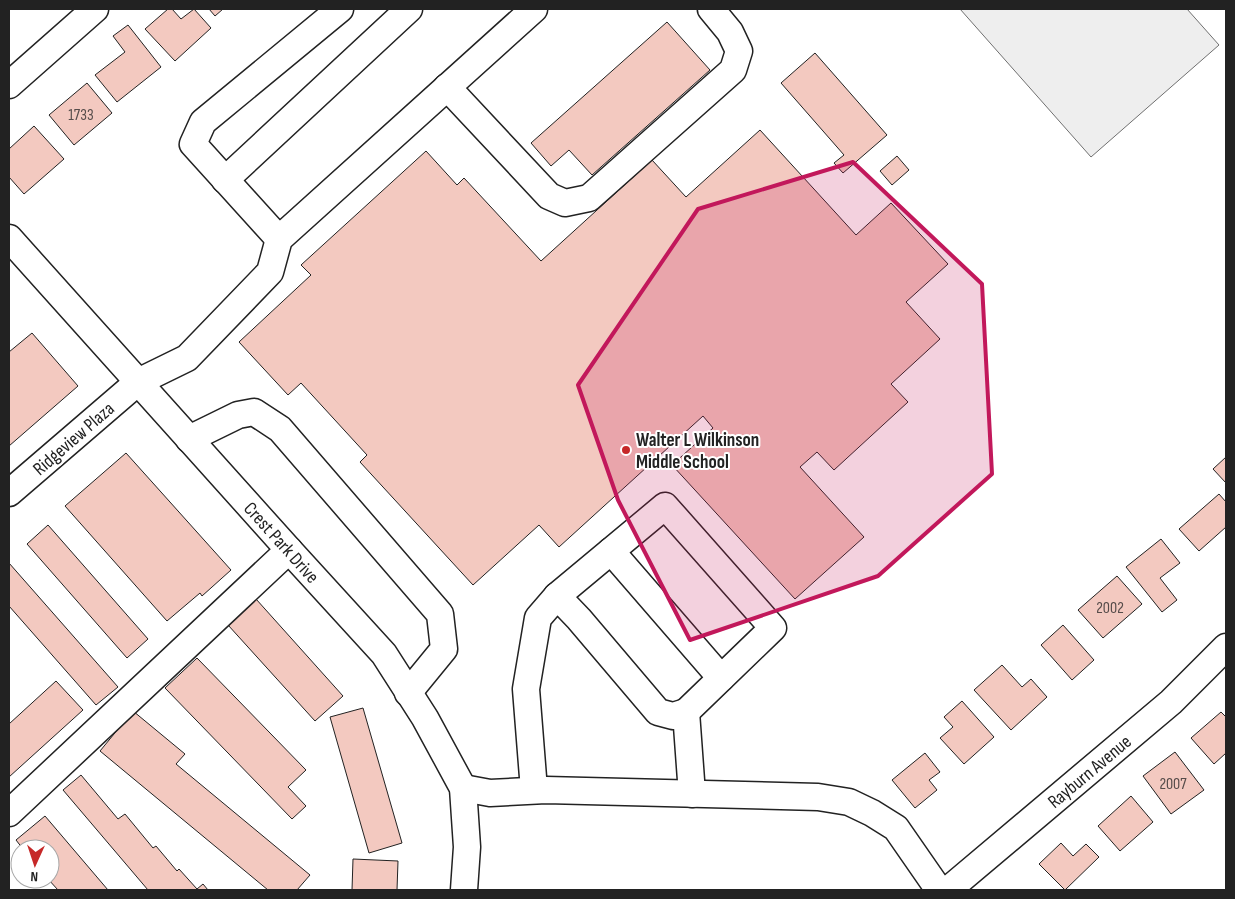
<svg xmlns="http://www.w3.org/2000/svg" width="1235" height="899" viewBox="0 0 1235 899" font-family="'Sofia Sans Condensed',sans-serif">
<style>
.pitch{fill:#eee;stroke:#6f6f6f}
.building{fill:#f3c9c0;stroke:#222}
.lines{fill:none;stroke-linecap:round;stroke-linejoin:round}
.minor-casing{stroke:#222;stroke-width:29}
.minor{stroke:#fff;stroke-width:26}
.marked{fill:#c2185b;fill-opacity:0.2;stroke:#c2185b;stroke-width:4;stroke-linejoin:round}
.poi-dot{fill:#c62828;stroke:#fff;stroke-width:2}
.labels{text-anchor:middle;stroke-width:4;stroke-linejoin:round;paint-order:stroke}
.number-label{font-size:16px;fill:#564c4a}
.street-label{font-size:19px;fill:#222;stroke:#fff}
.poi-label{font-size:19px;font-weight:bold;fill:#222;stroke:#fff;text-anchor:start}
</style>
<rect width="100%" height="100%" fill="#fff"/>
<polygon class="pitch" points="960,9 1187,9 1219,45 1091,157"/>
<g class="building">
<polygon points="168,9 172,9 181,19 194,9 211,28 175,61 145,29"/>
<polygon points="209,9 223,9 215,16"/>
<polygon points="667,22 710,70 592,175 569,150 551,166 531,143"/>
<polygon points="128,25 161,67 117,102 95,75 125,52 113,36"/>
<polygon points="815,53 887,135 843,173 834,163 844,155 781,83"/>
<polygon points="87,83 112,113 74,145 49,115"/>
<polygon points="34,126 64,159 24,194 9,177 9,149"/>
<polygon points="760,130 856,235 891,203 948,264 906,302 940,339 891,384 908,402 834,470 817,452 800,467 864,537 795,599 672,465 713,428 703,416 559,547 539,525 473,585 360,462 367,455 301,383 288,395 239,342 311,275 301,265 426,151 457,185 464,178 541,261 652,160 686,197"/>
<polygon points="897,156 909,170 892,185 880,171"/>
<polygon points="32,333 78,386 9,446 9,352"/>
<polygon points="126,453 231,570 202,596 200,593 167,621 65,506"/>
<polygon points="1226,457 1226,483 1213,469"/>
<polygon points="1219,494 1226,502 1226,527 1199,551 1179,529"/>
<polygon points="48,525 148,639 127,658 27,544"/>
<polygon points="1161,539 1180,563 1160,578 1177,600 1162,612 1126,567"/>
<polygon points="9,563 118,687 96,705 9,606"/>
<polygon points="1117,576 1142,604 1103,638 1078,610"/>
<polygon points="256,599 343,696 315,721 228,625"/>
<polygon points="1063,625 1094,660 1072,680 1041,645"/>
<polygon points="197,658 306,770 288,787 306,806 292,819 165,688"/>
<polygon points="1002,665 1022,687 1031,679 1047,697 1011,730 974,690"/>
<polygon points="56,681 83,710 9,777 9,724"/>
<polygon points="962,701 994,737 964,764 940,738 953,727 944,717"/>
<polygon points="363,708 402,843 369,853 330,717"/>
<polygon points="133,711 185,754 176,764 310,875 297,890 268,890 100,751"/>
<polygon points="1221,712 1226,717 1226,753 1214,764 1191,738"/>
<polygon points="1175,752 1204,790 1171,814 1143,776"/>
<polygon points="925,753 940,772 929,780 937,790 915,808 892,780"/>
<polygon points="81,775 118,819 125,814 153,848 156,846 177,871 179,869 197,889 203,884 208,890 148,890 63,790"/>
<polygon points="1131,796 1153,822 1120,851 1098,826"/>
<polygon points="45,816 108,890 58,890 48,879 50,879 50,849 23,849 16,840"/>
<polygon points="1061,843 1073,856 1086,844 1099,857 1065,890 1039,864"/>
<polygon points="353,859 398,861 397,890 352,890"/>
</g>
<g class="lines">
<g class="minor-casing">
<g id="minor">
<polyline points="9,85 95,9"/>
<polyline points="447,87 549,196 565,203 589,198 733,70 739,51 730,32 711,9"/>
<polyline points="225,180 409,9"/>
<polyline points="9,238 289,550 384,654 425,718 463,788 467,847 464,890"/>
<polyline points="279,239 193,144 203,122 340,9"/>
<polyline points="189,439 238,415 254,412 280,429 440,614 444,649 408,693"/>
<polyline points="9,493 138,382 187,358 270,272 279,239 534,9"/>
<polyline points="611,551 721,678"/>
<polyline points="557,596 665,506 773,628 686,712"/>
<polyline points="463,788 490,793 546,790 818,797 849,802 872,813 896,828 939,890"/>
<polyline points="534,790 526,689 538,618 557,596 579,619 658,712 673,716 686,712 692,794"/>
<polyline points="9,813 289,550"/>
<polyline points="948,890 1171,702 1226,647"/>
</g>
</g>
<use href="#minor" class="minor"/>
</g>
<path class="marked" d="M 853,162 L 982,284 L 992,474 L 878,576 L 690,640 L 618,500 L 578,385 L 698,209 Z"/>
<circle class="poi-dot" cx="626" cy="450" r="5"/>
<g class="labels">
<g class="number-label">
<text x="81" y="120">1733</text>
<text x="1110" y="613">2002</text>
<text x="1173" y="789">2007</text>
</g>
<g class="street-label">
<text transform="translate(73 438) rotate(-41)" y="7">Ridgeview Plaza</text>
<text transform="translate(282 542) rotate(48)" y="7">Crest Park Drive</text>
<text transform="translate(1089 771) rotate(-40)" y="7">Rayburn Avenue</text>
</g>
<g class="poi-label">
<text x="636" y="446">Walter L Wilkinson<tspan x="636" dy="22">Middle School</tspan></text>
</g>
</g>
<rect width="1235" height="899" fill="none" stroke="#222222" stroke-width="20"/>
<g transform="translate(35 864) rotate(183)"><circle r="24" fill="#ffffff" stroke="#a7a7a7"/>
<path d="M0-4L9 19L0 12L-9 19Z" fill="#c62828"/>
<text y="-8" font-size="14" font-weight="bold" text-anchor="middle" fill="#222222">N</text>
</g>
</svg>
